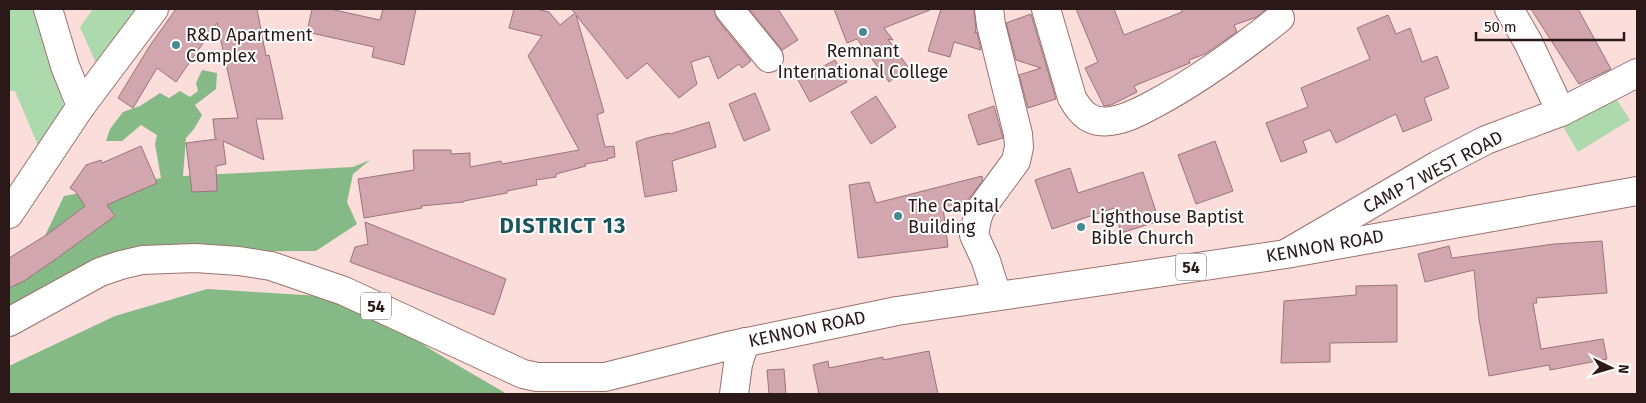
<svg xmlns="http://www.w3.org/2000/svg" width="1646" height="403" viewBox="0 0 1646 403" font-family="'Fira Sans',sans-serif">
<style>
.green{fill:#acdaac}
.forest{fill:#85ba86}
.building{fill:#d2a6af;stroke:#9c737b}
.lines{fill:none;stroke-linecap:round;stroke-linejoin:round}
.minor-casing{stroke:#9b716d;stroke-width:30}
.highway-casing{stroke:#9b716d;stroke-width:30}
.minor{stroke:#fff;stroke-width:28}
.highway{stroke:#fff;stroke-width:28}
.poi-dot{fill:#448b93;stroke:#fff;stroke-width:2}
.labels{text-anchor:middle;stroke-width:4;stroke-linejoin:round;paint-order:stroke}
.shield{fill:#fff;stroke:#6a5e5d;stroke-width:1}
.shield-label{font-size:16px;font-weight:bold;fill:#2a1918}
.poi-label{font-size:18px;fill:#2a1918;stroke:#fff;text-anchor:start}
.street-label{font-size:18px;fill:#2a1918;stroke:#fff}
.district-label{font-size:22px;font-weight:bold;letter-spacing:1px;fill:#1b565c;stroke:#fff}
</style>
<rect width="100%" height="100%" fill="#fbdedb"/>
<g class="green">
<polygon points="9,9 41,9 69,129 41,153 15,91 9,91"/>
<polygon points="93,9 151,9 102,77 80,27"/>
<polygon points="1612,92 1630,120 1578,152 1561,123"/>
</g>
<g class="forest">
<polygon points="202,70 217,73 216,89 195,105 202,115 194,129 186,138 183,176 353,167 370,160 353,174 347,202 357,224 316,251 145,252 9,311 9,269 31,265 64,196 161,178 155,144 157,135 141,125 122,141 106,141 110,129 123,112 140,106 160,93 169,98 180,91 190,97 198,91 196,83"/>
<polygon points="207,289 321,296 387,321 435,352 507,394 9,394 9,366 115,316"/>
</g>
<g class="building">
<polygon points="176,9 257,9 266,56 269,55 283,119 256,119 264,160 223,141 226,164 216,166 217,191 192,192 186,143 217,139 215,138 213,119 238,118 217,23 176,82 157,68 133,108 118,98 149,47"/>
<polygon points="312,9 330,9 380,20 383,9 416,9 404,65 372,57 374,47 307,32"/>
<polygon points="514,9 537,9 549,12 560,25 575,13 571,9 714,9 717,19 751,61 742,68 739,64 718,79 709,56 691,62 697,84 679,98 647,63 627,79 576,15 604,112 597,115 605,147 614,146 615,157 607,159 608,160 585,164 586,166 556,174 556,177 536,180 537,185 507,191 507,193 464,201 464,202 421,206 422,208 364,218 358,179 414,170 413,150 451,150 451,154 470,153 470,167 501,161 502,164 579,150 528,56 542,36 509,28"/>
<polygon points="749,9 778,9 798,40 782,50"/>
<polygon points="834,9 929,9 930,10 884,28 893,40 888,39 908,67 889,82 857,39 847,43"/>
<polygon points="941,9 974,9 976,29 975,33 977,32 981,50 954,42 950,57 928,51"/>
<polygon points="1076,9 1114,9 1124,35 1182,12 1181,9 1266,9 1257,17 1234,25 1237,32 1205,54 1189,60 1190,63 1134,86 1137,92 1111,105 1104,106 1085,68 1098,62"/>
<polygon points="1531,9 1578,9 1611,69 1579,84"/>
<polygon points="1031,14 1056,99 1028,108 1019,75 1041,68 1016,60 1006,23"/>
<polygon points="1388,15 1396,34 1410,28 1422,62 1437,56 1449,88 1424,98 1432,120 1403,132 1396,114 1336,143 1330,130 1303,141 1307,152 1281,162 1266,123 1308,107 1301,88 1370,59 1357,28"/>
<polygon points="835,60 847,82 810,102 798,80"/>
<polygon points="755,93 770,130 744,141 729,104"/>
<polygon points="876,96 896,127 871,144 851,112"/>
<polygon points="994,106 1003,138 978,145 968,115"/>
<polygon points="709,122 716,147 672,161 677,191 645,197 636,142 647,138 669,133 670,134"/>
<polygon points="1215,141 1233,191 1196,204 1178,155"/>
<polygon points="141,146 157,183 107,205 115,216 56,259 24,281 9,288 9,258 48,234 85,206 75,191 70,188 86,165 101,160 102,163"/>
<polygon points="1070,168 1078,193 1143,172 1159,221 1121,233 1114,208 1052,229 1035,180"/>
<polygon points="982,176 983,180 967,201 943,207 948,247 858,258 849,185 869,182 876,203"/>
<polygon points="365,222 506,279 494,315 350,262 355,247 368,244"/>
<polygon points="1602,241 1607,293 1536,298 1537,303 1533,303 1541,349 1603,339 1607,359 1550,370 1549,365 1489,376 1479,319 1474,270 1425,282 1418,254 1449,246 1452,258 1554,244"/>
<polygon points="1397,285 1397,342 1330,343 1330,362 1281,363 1284,301 1356,295 1356,286"/>
<polygon points="929,351 938,394 819,394 813,365 828,361 829,368 883,357 883,360"/>
<polygon points="784,369 786,394 769,394 767,370"/>
</g>
<g class="lines">
<g class="minor-casing">
<g id="minor">
<polyline points="48,9 65,66 81,106"/>
<polyline points="729,9 769,58"/>
<polyline points="989,9 991,25 1018,134 1019,147 1016,161 980,210 977,219 974,235 986,261 997,296"/>
<path d="M 1046,9 L 1072,98 C 1081,114 1091,124 1111,121 C 1126,119 1141,111 1154,104 C 1199,80 1240,50 1280,18"/>
<polyline points="1509,9 1528,42 1561,112"/>
<polyline points="9,214 81,106 154,9"/>
<polyline points="1287,253 1438,165 1486,140 1561,112 1637,73"/>
<polyline points="734,394 738,364 745,342"/>
</g>
</g>
<g class="highway-casing">
<polyline id="highway" points="9,322 100,272 121,265 142,260 195,258 239,261 271,266 344,291 523,374 537,377 605,377 728,346 897,311 1286,254 1637,191"/>
</g>
<use href="#minor" class="minor"/>
<use href="#highway" class="highway"/>
</g>
<g class="poi-dot">
<circle cx="863" cy="32" r="5"/>
<circle cx="176" cy="45" r="5"/>
<circle cx="898" cy="216" r="5"/>
<circle cx="1081" cy="227" r="5"/>
</g>
<g class="labels">
<g class="shield">
<rect x="1176" y="253.5" width="30" height="27" rx="4"/>
<rect x="361" y="292.5" width="30" height="27" rx="4"/>
</g>
<g class="shield-label">
<text x="1191" y="273">54</text>
<text x="376" y="312">54</text>
</g>
<g class="poi-label">
<text x="186" y="41">R&amp;D Apartment<tspan x="186" dy="21">Complex</tspan></text>
<text x="863" y="57" text-anchor="middle">Remnant<tspan x="863" dy="21">International College</tspan></text>
<text x="908" y="212">The Capital<tspan x="908" dy="21">Building</tspan></text>
<text x="1091" y="223">Lighthouse Baptist<tspan x="1091" dy="21">Bible Church</tspan></text>
</g>
<g class="street-label">
<text transform="translate(1433 172) rotate(-28)" y="6">CAMP 7 WEST ROAD</text>
<text transform="translate(1325 246) rotate(-10)" y="6">KENNON ROAD</text>
<text transform="translate(807 329) rotate(-12)" y="6">KENNON ROAD</text>
</g>
<g class="district-label">
<text x="563" y="233">DISTRICT 13</text>
</g>
</g>
<rect width="1646" height="403" fill="none" stroke="#2a1918" stroke-width="20"/>
<g transform="translate(1611 368) rotate(95)" stroke="#ffffff" stroke-width="4" paint-order="stroke">
<path d="M0-4L9 19L0 12L-9 19Z" fill="#2a1918"/>
<text y="-8" font-size="14" font-weight="bold" text-anchor="middle" fill="#2a1918">N</text>
</g>
<path d="M1476 32v8h148v-8" fill="none" stroke="#2a1918" stroke-width="2.5"/>
<text x="1484" y="32" font-size="15" fill="#2a1918" stroke="#ffffff" stroke-width="4" paint-order="stroke">50 m</text>
</svg>
